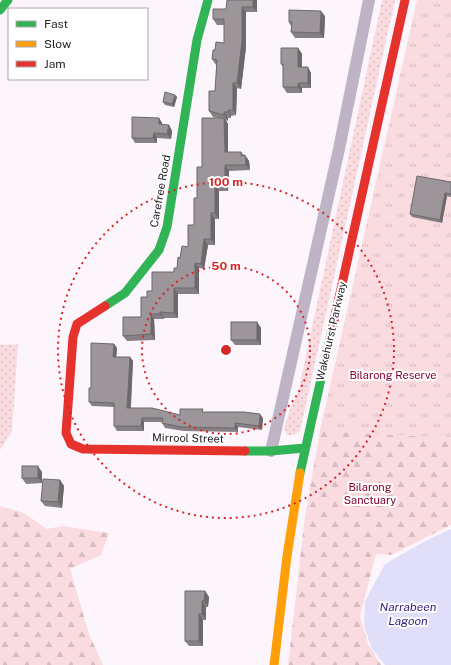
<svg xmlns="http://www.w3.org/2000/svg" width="451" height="665" viewBox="0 0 451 665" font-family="'Public Sans',sans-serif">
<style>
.grass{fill:url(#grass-dots)}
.forest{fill:url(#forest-firs)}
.park{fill:url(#park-tufts)}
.water{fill:#e1defa}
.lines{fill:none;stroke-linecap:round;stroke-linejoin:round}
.street{stroke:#beb4c5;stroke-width:12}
.fast{stroke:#30b455;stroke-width:9}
.slow{stroke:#ff9f0a;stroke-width:9}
.jam{stroke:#e5322d;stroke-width:9}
.wall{fill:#868084}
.shaded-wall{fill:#6d686b}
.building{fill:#9c9599;stroke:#6d686b}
.ring{fill:none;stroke:#d62828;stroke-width:2;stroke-dasharray:2 4}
.labels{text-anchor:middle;stroke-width:4;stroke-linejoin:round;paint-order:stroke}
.street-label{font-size:11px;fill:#292128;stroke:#fff}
.park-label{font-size:11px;fill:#84002d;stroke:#fff}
.water-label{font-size:12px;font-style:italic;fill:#3b2186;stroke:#fff}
.centre{fill:#d62828;stroke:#fff;stroke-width:2}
.ring-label{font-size:12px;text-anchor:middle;font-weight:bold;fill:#d62828;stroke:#fff;stroke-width:4;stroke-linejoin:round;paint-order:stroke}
</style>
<defs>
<pattern id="grass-dots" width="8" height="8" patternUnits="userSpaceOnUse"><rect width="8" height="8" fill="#fadbe0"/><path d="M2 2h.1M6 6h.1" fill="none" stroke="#d6bcc0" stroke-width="1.8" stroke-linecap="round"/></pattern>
<pattern id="forest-firs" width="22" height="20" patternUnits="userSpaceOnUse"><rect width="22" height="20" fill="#fadbe0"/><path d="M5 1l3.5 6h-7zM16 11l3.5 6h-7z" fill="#d6bcc0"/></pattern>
<pattern id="park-tufts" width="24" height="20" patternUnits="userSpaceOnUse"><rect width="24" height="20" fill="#fadbe0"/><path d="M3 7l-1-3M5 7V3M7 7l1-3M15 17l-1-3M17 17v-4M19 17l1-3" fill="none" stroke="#d6bcc0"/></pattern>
</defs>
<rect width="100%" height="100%" fill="#fcf5fb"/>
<g class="grass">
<polygon points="382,0 395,0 300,431 294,435 287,435 284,428 292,404 298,393"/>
<polygon points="18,344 12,431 0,450 0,345"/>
</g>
<g class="forest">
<polygon points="369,217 332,431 451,438 451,525 391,555 376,554 360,616 368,644 381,665 288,665 305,516 320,431"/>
<polygon points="0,506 24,513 47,529 62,526 109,533 101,555 70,569 89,634 103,665 0,665"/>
</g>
<polygon class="park" points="417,0 451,0 451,438 320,431"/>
<polygon class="water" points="451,529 451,665 385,665 372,649 364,626 365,601 385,564 425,541"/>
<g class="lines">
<polyline class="street" points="271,451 339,149 369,0"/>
<g class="fast">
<polyline points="0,10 8,0"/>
<polyline points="105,306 125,293 159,250 167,227 197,40 208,0"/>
<polyline points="245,451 271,451 305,448"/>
<polyline points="300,473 333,325"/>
</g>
<polyline class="slow" points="274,665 287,556 300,473"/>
<g class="jam">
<polyline points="105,306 77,324 73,337 66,433 71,444 83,449 245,451"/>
<polyline points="333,325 405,0"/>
</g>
</g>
<g class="wall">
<polygon points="257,0 257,12 246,12 246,47 241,89 237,88 236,115 231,116 231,118 228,118 228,121 226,120 228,124 228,152 241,152 244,155 245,155 249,161 250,170 229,171 228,191 219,191 219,219 215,219 215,245 208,245 204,269 199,268 199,294 178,294 178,318 164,318 164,319 154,319 155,340 127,341 123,336 141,317 147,297 152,291 174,272 177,268 180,258 188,247 194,225 197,198 202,167 218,118 213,117 209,111 215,91 217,65 216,65 212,59 215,50 224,43 224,25 217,25 213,19 226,9"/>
<polygon points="325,16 324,38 295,38 291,32 291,26 289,22"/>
<polygon points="298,48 302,54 302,67 311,73 311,88 302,88 302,93 287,93 283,87 283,67 281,64"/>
<polygon points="175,95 177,97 174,107 165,105 163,102"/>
<polygon points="159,118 162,123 162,125 169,125 172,131 171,139 157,138 157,143 135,143 132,138"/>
<polygon points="451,182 451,197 447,196 442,223 412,217 410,214"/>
<polygon points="257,322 261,328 261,345 235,345 231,340"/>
<polygon points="114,344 117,348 116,357 130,357 133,361 131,408 180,415 205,412 263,418 262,430 238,427 238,432 184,431 165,428 162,423 162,422 144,422 144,431 117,431 114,426 114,407 92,406 89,402 91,388"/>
<polygon points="42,472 42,483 26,484 22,478"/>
<polygon points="60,480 64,486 62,508 45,506 41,501"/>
<polygon points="205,591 209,597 208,607 206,607 206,620 203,620 203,646 189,646 185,641"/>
</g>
<g class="shaded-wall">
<polygon points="253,0 257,0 257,12 253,7"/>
<polygon points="242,7 246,12 246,47 241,89 237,83"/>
<polygon points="321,11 325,16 324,38 320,33"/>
<polygon points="298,48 302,54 302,73 298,67"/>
<polygon points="308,67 311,73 311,88 308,83"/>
<polygon points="233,83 237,88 236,115 233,110"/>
<polygon points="298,83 302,88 302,93 298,87"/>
<polygon points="175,95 177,97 174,107 172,104"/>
<polygon points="228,110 231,116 231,118 228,112"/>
<polygon points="224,112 228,118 228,121 224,115"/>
<polygon points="159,118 162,123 162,129 159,124"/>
<polygon points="224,118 228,124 228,158 225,152"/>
<polygon points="169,125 172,131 171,139 167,134"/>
<polygon points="154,133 157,138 157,143 153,138"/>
<polygon points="245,155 249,161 250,170 246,165"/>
<polygon points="225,165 229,171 228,191 225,185"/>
<polygon points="215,185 219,191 219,219 215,213"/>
<polygon points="445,193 447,196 442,223 440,220"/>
<polygon points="211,213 215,219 215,245 211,239"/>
<polygon points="204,239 208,245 204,269 201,264"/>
<polygon points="195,263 199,268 199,294 195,288"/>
<polygon points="174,288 178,294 178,318 174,313"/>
<polygon points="160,312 164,318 164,319 160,314"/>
<polygon points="151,314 154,319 155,340 151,334"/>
<polygon points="257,322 261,328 261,345 257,340"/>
<polygon points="114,344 117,348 116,361 113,357"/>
<polygon points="130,357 133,361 130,413 127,408"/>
<polygon points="260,414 263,418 262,430 259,426"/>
<polygon points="142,418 144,422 144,431 141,426"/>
<polygon points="235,423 238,427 238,432 235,428"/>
<polygon points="38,466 42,472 42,483 38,478"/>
<polygon points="60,480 64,486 62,508 58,502"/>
<polygon points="205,591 209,597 208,607 204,601"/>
<polygon points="202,601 206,607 206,620 202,614"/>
<polygon points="199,614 203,620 203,646 199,641"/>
</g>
<g class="building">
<polygon points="227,0 253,0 253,7 242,7 242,41 237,83 233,83 233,110 228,110 228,112 224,112 224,115 209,111 209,91 215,91 217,60 212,59 213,50 215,50 216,42 224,43 224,19 213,19 213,9 226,9"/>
<polygon points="289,10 321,11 320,33 291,32 292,22 289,22"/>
<polygon points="281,48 298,48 298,67 308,67 308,83 298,83 298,87 283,87 283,64 281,64"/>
<polygon points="165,92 175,95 172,104 163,102"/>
<polygon points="132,117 159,118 159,124 169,125 167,134 154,133 153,138 132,138"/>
<polygon points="202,118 224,118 225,152 241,152 241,156 245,155 246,165 225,165 225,185 215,185 215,213 211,213 211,239 204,239 201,264 195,263 195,288 174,288 174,313 160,312 160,314 151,314 151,334 123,336 123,317 141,317 141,297 147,297 147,291 152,291 152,272 174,272 174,268 177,268 178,257 180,258 182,246 188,247 188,225 194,225 194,198 197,198 197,167 202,167"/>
<polygon points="417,176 451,182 451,194 445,193 440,220 410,214"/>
<rect x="231" y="322" width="26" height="18"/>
<polygon points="91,343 114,344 113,357 130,357 127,408 152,408 180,415 180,409 203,409 202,412 244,412 260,414 259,426 235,423 235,428 181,427 162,423 163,418 142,418 141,426 114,426 114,403 89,402 89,388 91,388"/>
<rect x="22" y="466" width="16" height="12"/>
<polygon points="43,479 60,480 58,502 41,501"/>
<polygon points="185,591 205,591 204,601 202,601 202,614 199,614 199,641 185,641"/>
</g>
<g class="ring">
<circle cx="226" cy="350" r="84"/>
<circle cx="226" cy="350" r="168"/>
</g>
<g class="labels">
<g class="street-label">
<text transform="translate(160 191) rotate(-80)" y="4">Carefree Road</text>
<text transform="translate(331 331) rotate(-77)" y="4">Wakehurst Parkway</text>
<text transform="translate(188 438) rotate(1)" y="4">Mirrool Street</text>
</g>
<g class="park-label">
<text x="393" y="379">Bilarong Reserve</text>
<text x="370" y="491">Bilarong<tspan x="370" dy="13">Sanctuary</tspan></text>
</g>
<g class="water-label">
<text x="408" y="611">Narrabeen<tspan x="408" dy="14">Lagoon</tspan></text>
</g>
</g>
<circle cx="226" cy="350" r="6" class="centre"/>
<g class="ring-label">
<text x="226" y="186">100 m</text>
<text x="226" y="270">50 m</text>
</g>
<rect x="8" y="8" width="140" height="72" fill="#ffffff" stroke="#a9a6a9"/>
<rect x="16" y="21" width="20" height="6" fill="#30b455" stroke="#a9a6a9"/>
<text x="44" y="28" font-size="12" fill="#292128">Fast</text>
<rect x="16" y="41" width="20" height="6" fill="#ff9f0a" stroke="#a9a6a9"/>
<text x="44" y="48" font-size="12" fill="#292128">Slow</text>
<rect x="16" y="61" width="20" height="6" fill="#e5322d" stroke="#a9a6a9"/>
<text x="44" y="68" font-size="12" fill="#292128">Jam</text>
</svg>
